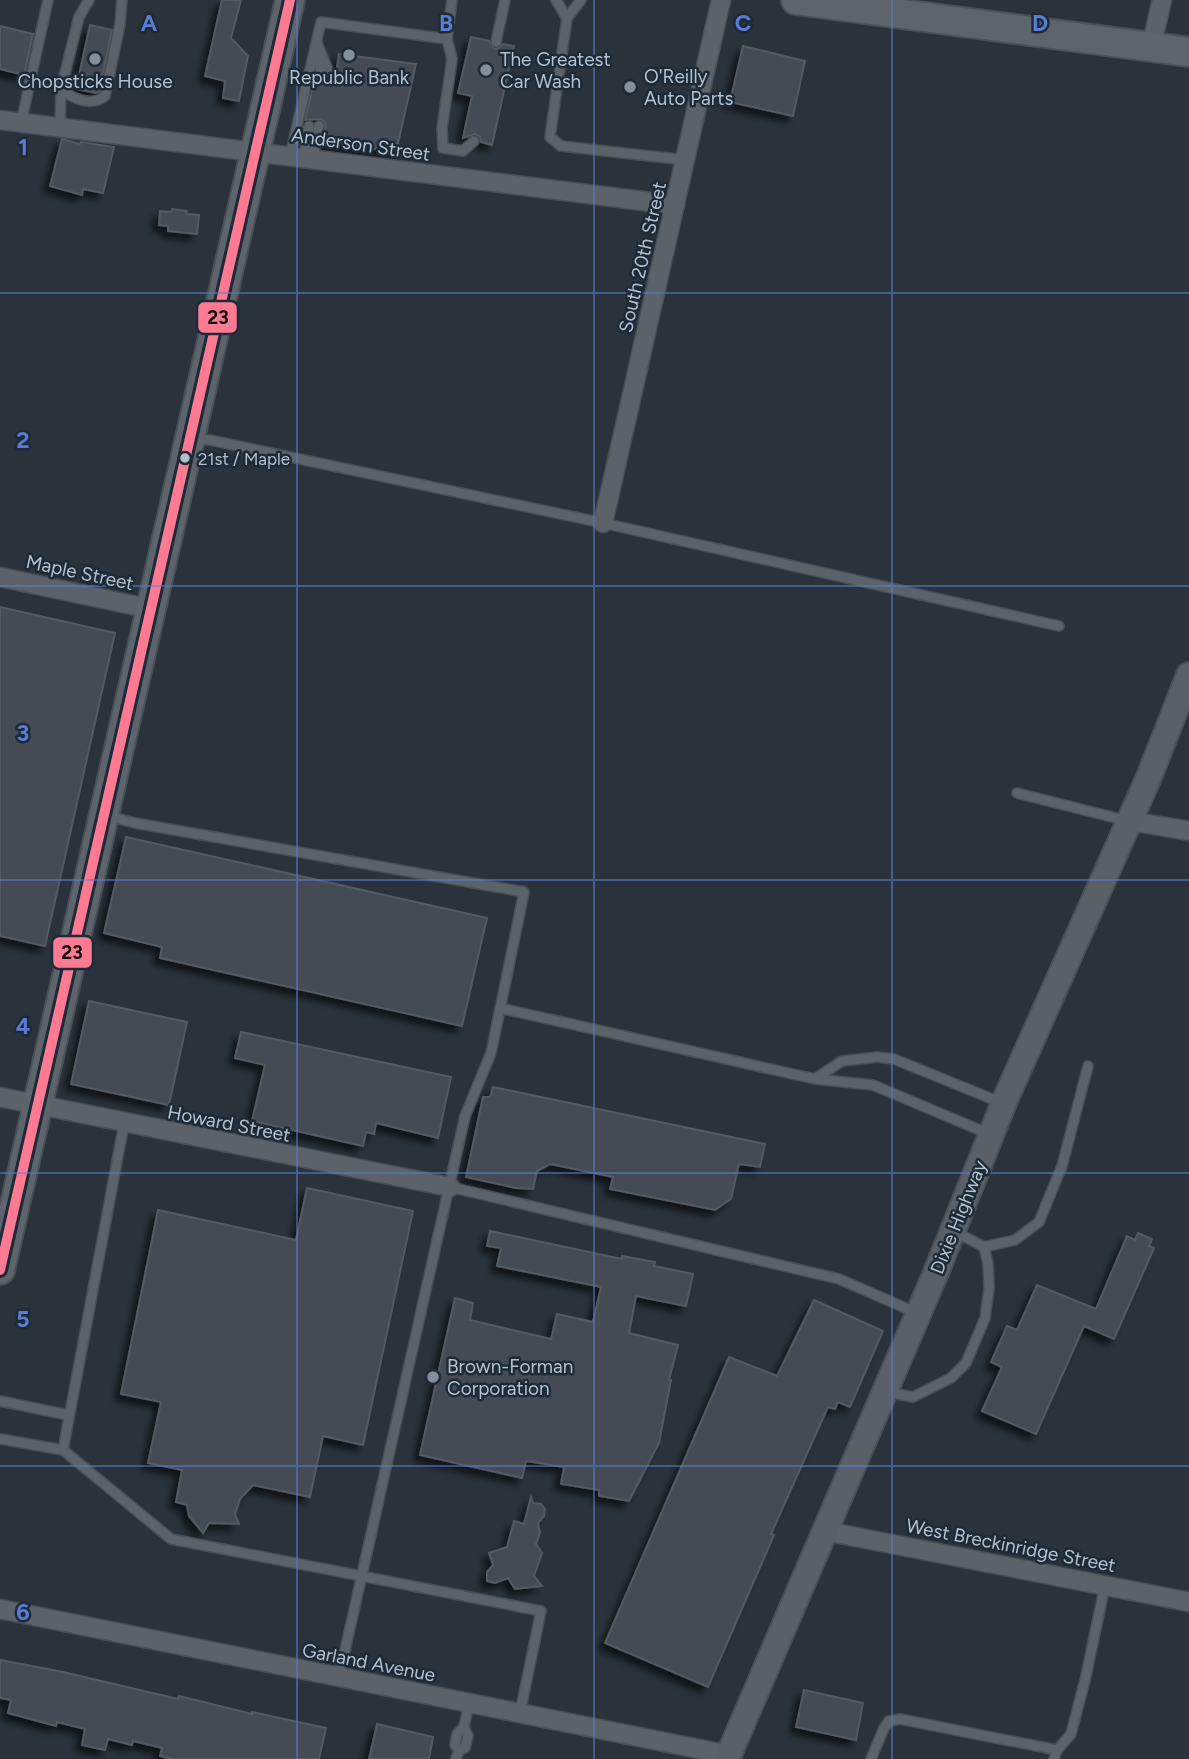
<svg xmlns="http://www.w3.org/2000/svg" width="1189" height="1759" viewBox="0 0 1189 1759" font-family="Figtree,sans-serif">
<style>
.building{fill:#454c54;stroke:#535a63;stroke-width:2;filter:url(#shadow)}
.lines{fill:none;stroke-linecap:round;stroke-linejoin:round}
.lane-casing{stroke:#494f56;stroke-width:12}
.street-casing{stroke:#494f56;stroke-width:21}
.secondary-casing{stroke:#494f56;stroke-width:28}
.primary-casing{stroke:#495058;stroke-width:32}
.lane{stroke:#5c6269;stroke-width:9}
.street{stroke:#5c6269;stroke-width:18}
.secondary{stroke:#5a6068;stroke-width:24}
.primary{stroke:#5e646b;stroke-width:28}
.bus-1-casing{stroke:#1d2a38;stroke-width:16}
.bus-1{stroke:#fe7a93;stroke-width:10}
.grid{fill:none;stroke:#5a7cd4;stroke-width:2;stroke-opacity:0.55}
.poi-dot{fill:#848f9a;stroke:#1d2a38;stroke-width:2.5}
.bus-dot{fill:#b5c0cd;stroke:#1d2a38;stroke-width:2.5}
.labels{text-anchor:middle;stroke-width:5;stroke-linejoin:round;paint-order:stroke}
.bus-label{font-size:17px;fill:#b5c0cd;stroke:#1d2a38;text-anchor:start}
.poi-label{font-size:19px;fill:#b5c0cd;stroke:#1d2a38;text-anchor:start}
.street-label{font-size:19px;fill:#b5c0cd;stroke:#1d2a38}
.grid-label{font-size:23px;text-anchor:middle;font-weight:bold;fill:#5a7cd4;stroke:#1d2a38;stroke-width:5;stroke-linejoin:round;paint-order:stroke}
.line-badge{stroke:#1d2a38;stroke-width:2.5}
.pale-badge-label{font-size:19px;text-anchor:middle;font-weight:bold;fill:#111}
</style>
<defs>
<filter id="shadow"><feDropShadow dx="-6" dy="6" stdDeviation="3.5" flood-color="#0009"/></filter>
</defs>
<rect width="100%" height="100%" fill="#2a333c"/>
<g class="building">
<polygon points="222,0 241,0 231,38 248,56 239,101 223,98 225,81 205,76"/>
<polygon points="90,25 112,30 99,92 96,93 76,89"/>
<polygon points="0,26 33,34 24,75 0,69"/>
<polygon points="471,37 489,41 494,49 499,48 503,44 514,46 492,145 481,142 480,137 475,134 463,138 472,96 458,93"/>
<polygon points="743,46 805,61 793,116 730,102"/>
<polygon points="339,54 416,64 396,152 323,143 326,127 324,121 320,119 305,120 315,78 330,82 335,80"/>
<polygon points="62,139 80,144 81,142 114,147 103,193 83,189 82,195 50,186"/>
<polygon points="172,209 187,211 186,214 199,215 197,234 168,231 168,226 159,225 160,211 171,212"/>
<polygon points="0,607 115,633 45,946 0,936"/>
<polygon points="126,837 487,918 462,1026 160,958 162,947 104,933"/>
<polygon points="89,1001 187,1022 169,1105 71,1084"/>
<polygon points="241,1032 451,1077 438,1138 376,1123 374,1134 366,1132 363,1146 252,1121 265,1065 235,1058"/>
<polygon points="493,1087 765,1144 760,1167 739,1164 731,1199 715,1210 610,1189 613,1177 550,1164 537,1171 533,1189 516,1188 466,1177 483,1097 490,1097"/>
<polygon points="307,1188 413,1211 363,1445 323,1436 310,1497 253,1485 240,1499 235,1514 239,1524 209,1523 203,1533 189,1516 187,1505 176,1502 182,1470 148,1463 161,1402 121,1394 158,1210 296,1240"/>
<polygon points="490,1231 622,1259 622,1256 655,1262 654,1266 693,1274 686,1306 636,1296 629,1333 678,1345 669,1380 671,1380 659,1443 629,1501 599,1496 599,1490 561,1484 564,1467 526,1461 522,1478 420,1455 455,1298 473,1303 470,1320 551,1339 557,1314 593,1322 601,1287 497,1266 501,1248 487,1246"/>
<polygon points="1138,1233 1152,1239 1149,1246 1154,1248 1114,1339 1084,1326 1036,1434 982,1411 1002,1367 991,1362 1007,1326 1017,1330 1037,1285 1096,1309 1127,1236 1135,1240"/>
<polygon points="814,1300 883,1331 850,1407 838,1402 835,1409 828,1407 771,1534 774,1535 708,1687 605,1643 729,1357 777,1376"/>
<polygon points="531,1497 533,1503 541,1504 545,1509 544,1516 538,1523 540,1533 536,1544 542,1553 534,1576 542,1586 515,1589 508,1578 495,1583 487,1581 487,1572 493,1565 489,1553 507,1547 514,1521 524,1524"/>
<polygon points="0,1660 63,1672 178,1699 179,1696 252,1714 252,1712 326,1728 319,1759 172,1759 160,1756 162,1748 133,1741 132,1745 108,1739 105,1750 82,1745 85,1729 57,1722 56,1726 8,1713 11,1700 0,1698"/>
<polygon points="804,1690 863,1703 856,1740 796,1727"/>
<polygon points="377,1724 433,1737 429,1759 369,1759"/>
</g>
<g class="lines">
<g class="lane-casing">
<g id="lane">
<polyline points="556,0 567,18"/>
<polyline points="581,0 567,18 550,137 561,146 685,160"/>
<polyline points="447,39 452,59 442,128 443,148 463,151 474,141"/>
<polyline points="496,42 505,0"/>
<polyline points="317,43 330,75"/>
<polyline points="319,57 321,74"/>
<path d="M 61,89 C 73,99 92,107 105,96 L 120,24 L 122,0"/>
<polyline points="21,123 48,0"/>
<polyline points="60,128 61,89 79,17 89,0"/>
<polyline points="290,156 321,22 447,39 452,0"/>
<polyline points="304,157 309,126"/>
<polyline points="313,158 319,126"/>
<polyline points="193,439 210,440 603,523 1059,626"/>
<polyline points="1017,793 1128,821"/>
<polyline points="107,816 135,823 524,892 491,1053 465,1116 339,1677"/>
<polyline points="500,1008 815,1079 873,1085 989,1134"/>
<polyline points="815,1079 842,1061 877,1057 894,1059 1002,1103"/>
<polyline points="450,1187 839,1279 917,1313"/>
<polyline points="954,1231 984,1247 1015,1240 1039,1222 1062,1166 1088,1066"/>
<polyline points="887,1392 913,1397 951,1378 966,1363 985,1318 989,1289 988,1263 984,1247"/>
<polyline points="0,1401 68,1415"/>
<polyline points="0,1439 63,1450 171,1539 541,1611 520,1713"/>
<polyline points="63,1450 124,1124"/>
<polyline points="459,1750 465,1748 468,1736 464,1727 469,1703"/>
<polyline points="456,1759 459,1750 455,1745 457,1734 464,1727"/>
<polyline points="871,1759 884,1728 889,1721 900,1719 1057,1750"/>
<polyline points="1054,1759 1057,1750 1071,1734 1086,1676 1105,1585"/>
</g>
</g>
<g class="street-casing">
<g id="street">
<polyline points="1151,47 1162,0"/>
<polyline points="0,120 675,205"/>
<polyline points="603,523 721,0"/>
<polyline points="0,577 151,609"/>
<polyline points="1130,821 1189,831"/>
<polyline points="0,1097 450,1187"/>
<polyline points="825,1531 1189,1602"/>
<polyline points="0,1609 729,1755"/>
</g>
</g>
<g class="secondary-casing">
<polyline id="secondary" points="727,1759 935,1275 1005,1100 1149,777 1189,675"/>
</g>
<g class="primary-casing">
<g id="primary">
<polyline points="796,0 1189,52"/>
<polyline points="0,1270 290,0"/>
</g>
</g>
<use href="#lane" class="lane"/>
<use href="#street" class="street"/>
<use href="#secondary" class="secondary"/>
<use href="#primary" class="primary"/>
<g class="bus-1-casing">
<polyline id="bus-1" points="0,1270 290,0"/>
</g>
<use href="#bus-1" class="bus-1"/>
</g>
<path class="grid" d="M 297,0 L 297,1759M 594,0 L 594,1759M 892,0 L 892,1759M 0,293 L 1189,293M 0,586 L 1189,586M 0,880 L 1189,880M 0,1173 L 1189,1173M 0,1466 L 1189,1466"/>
<g class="poi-dot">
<circle cx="349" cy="55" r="7"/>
<circle cx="95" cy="59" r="7"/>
<circle cx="486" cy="70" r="7"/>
<circle cx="630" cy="87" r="7"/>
<circle cx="433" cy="1377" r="7"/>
</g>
<circle class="bus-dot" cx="185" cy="458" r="6"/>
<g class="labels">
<g class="bus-label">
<text x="198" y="465">21st / Maple</text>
</g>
<g class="poi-label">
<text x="500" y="66">The Greatest<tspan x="500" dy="22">Car Wash</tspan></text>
<text x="644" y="83">O'Reilly<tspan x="644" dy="22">Auto Parts</tspan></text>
<text x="349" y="84" text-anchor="middle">Republic Bank</text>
<text x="95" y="88" text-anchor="middle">Chopsticks House</text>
<text x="447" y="1373">Brown-Forman<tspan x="447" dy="22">Corporation</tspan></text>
</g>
<g class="street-label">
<text transform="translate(361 144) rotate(8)" y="7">Anderson Street</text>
<text transform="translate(642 257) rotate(-77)" y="7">South 20th Street</text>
<text transform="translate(80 572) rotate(12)" y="7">Maple Street</text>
<text transform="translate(229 1123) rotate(11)" y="7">Howard Street</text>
<text transform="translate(958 1217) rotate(-68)" y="7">Dixie Highway</text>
<text transform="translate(1011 1545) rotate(11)" y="7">West Breckinridge Street</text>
<text transform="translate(369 1662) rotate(11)" y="7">Garland Avenue</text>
</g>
</g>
<g class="grid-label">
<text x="149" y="31">A</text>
<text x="446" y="31">B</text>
<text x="743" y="31">C</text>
<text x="1040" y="31">D</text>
<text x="23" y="155">1</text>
<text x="23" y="448">2</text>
<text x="23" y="741">3</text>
<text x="23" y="1034">4</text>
<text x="23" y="1327">5</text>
<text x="23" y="1620">6</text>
</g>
<g class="line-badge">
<rect x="197" y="301" width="41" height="33" rx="7" fill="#fe7a93"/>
<rect x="52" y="936" width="41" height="33" rx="7" fill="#fe7a93"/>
</g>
<g class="pale-badge-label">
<text x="218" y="324">23</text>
<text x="72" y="959">23</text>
</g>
</svg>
